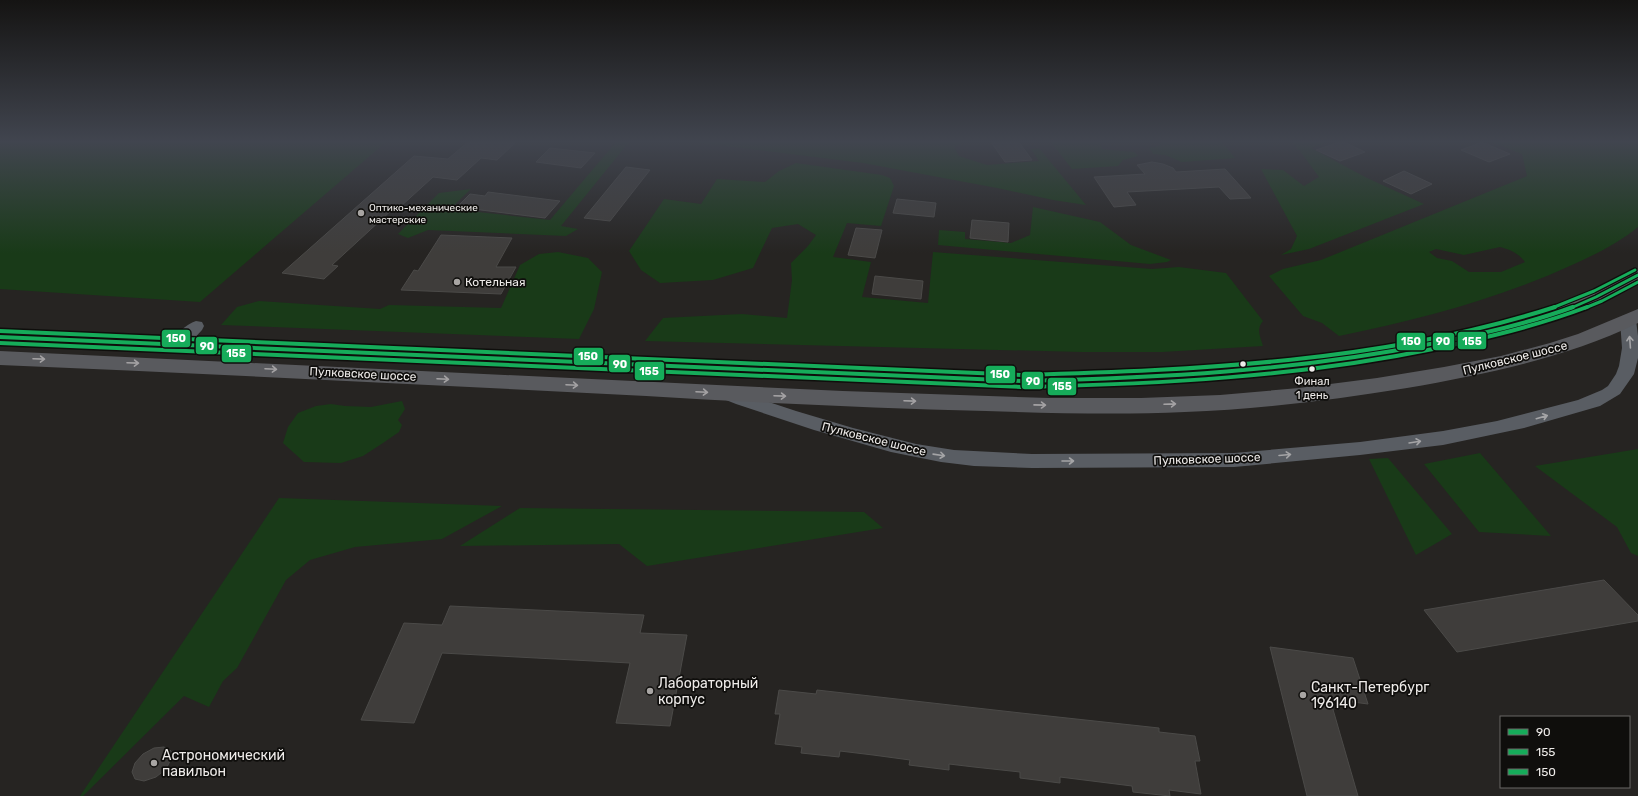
<svg xmlns="http://www.w3.org/2000/svg" width="1638" height="796" viewBox="0 0 1638 796" font-family="Rubik,sans-serif">
<style>
.green{fill:#193a18;fill-rule:evenodd}
.building{fill:#3f3d3b;stroke:#4b4a48}
.lines{fill:none;stroke-linecap:round;stroke-linejoin:round}
.minor{fill:#595d63;fill-rule:evenodd}
.highway{fill:#595a5e;fill-rule:evenodd}
.bus-1-far1-casing{stroke:#0f0e0c;stroke-width:5.5}
.bus-1-casing{stroke:#0f0e0c;stroke-width:7}
.bus-2-far1-casing{stroke:#0f0e0c;stroke-width:5.5}
.bus-2-casing{stroke:#0f0e0c;stroke-width:7}
.bus-3-far1-casing{stroke:#0f0e0c;stroke-width:5.5}
.bus-3-casing{stroke:#0f0e0c;stroke-width:7}
.bus-1-far1{stroke:#16ac5a;stroke-width:3}
.bus-1{stroke:#16ac5a;stroke-width:4}
.bus-2-far1{stroke:#16ac5a;stroke-width:3}
.bus-2{stroke:#16ac5a;stroke-width:4}
.bus-3-far1{stroke:#16ac5a;stroke-width:3}
.bus-3{stroke:#16ac5a;stroke-width:4}
.oneway{stroke:#a4a4a6}
.oneway2{stroke:#a4a2a4}
.poi-dot{fill:#a8a5a3;stroke:#0f0e0c;stroke-width:1.5}
.bus-dot{fill:#eeebe9;stroke:#0f0e0c;stroke-width:1.5}
.labels{text-anchor:middle;stroke-width:3.5;stroke-linejoin:round;paint-order:stroke}
.far-poi-label{font-size:10px;fill:#eeebe9;stroke:#0f0e0c;text-anchor:start}
.bus-label{font-size:11px;fill:#eeebe9;stroke:#0f0e0c}
.poi-label{font-size:12px;fill:#eeebe9;stroke:#0f0e0c;text-anchor:start}
.street-label{font-size:12px;fill:#eeebe9;stroke:#0f0e0c}
.near-poi-label{font-size:14px;fill:#eeebe9;stroke:#0f0e0c;text-anchor:start}
.line-badge{stroke:#0f0e0c;stroke-width:1.5}
.badge-label{font-size:11px;text-anchor:middle;font-weight:bold;fill:#fff}
</style>
<rect width="100%" height="100%" fill="#262422"/>
<g class="green">
<polygon points="0,142 386,142 200,302 0,289"/>
<polygon points="616,142 629,142 561,226 578,229 566,236 428,230 408,238 398,234 439,193 471,189 450,209 550,220"/>
<polygon points="694,142 963,142 954,147 959,156 987,165 1039,161 1031,149 1039,148 1086,205 1053,200 997,188 863,163"/>
<polygon points="1051,142 1099,142 1102,149 1134,152 1138,156 1123,160 1118,166 1072,169"/>
<polygon points="1161,142 1222,142 1235,158 1182,162 1165,155 1153,154 1149,148 1159,146"/>
<polygon points="1292,142 1326,142 1311,148 1367,178 1424,204 1309,249 1281,255 1291,249 1297,236 1261,169 1283,170 1304,186 1319,177 1300,151"/>
<path d="M 1492,142 L 1638,142 L 1638,227 C 1619,243 1594,255 1572,265 C 1498,299 1418,320 1339,336 L 1322,323 L 1303,316 L 1269,276 L 1283,269 L 1321,260 L 1527,176 L 1522,154 ZM 1500,247 C 1511,250 1518,253 1525,262 L 1501,272 L 1469,272 L 1452,261 L 1437,258 L 1429,252 L 1436,249 L 1464,255 Z"/>
<path d="M 796,163 L 882,175 L 890,178 L 894,186 L 881,226 L 847,223 L 833,257 L 871,262 L 862,297 L 928,303 L 933,252 L 1152,269 L 1179,267 L 1226,273 L 1263,321 C 1256,329 1260,336 1263,346 L 1162,352 L 1082,352 L 645,341 L 663,318 L 742,314 L 787,318 L 792,280 L 791,263 L 808,246 L 816,235 L 798,224 L 772,228 L 753,268 L 713,280 L 660,283 L 641,270 L 629,251 L 664,199 L 701,204 L 717,179 L 765,182 L 779,171 Z"/>
<polygon points="1033,207 1100,222 1131,245 1171,260 1167,262 1150,264 938,245 939,230 965,232 965,239 1011,243 1030,235"/>
<polygon points="558,252 588,258 602,272 594,309 579,339 221,325 237,307 259,301 380,309 389,305 501,308 520,265 539,254"/>
<polygon points="402,401 405,409 398,420 402,425 399,432 383,443 363,456 341,463 304,462 283,443 288,427 298,413 316,406 331,404 345,406 371,407"/>
<polygon points="1638,449 1638,556 1631,553 1617,527 1535,466"/>
<polygon points="1480,453 1551,536 1479,532 1424,464"/>
<polygon points="1388,458 1452,534 1416,555 1369,459"/>
<polygon points="279,498 502,506 442,539 355,547 310,560 286,580 237,668 223,681 209,707 184,696 83,796 80,796"/>
<polygon points="520,508 864,512 883,528 647,566 619,544 460,546"/>
</g>
<g class="building">
<polygon points="468,142 516,142 497,160 481,158 457,180 433,177 400,207 395,207 332,265 338,266 324,279 282,273 414,156 448,159"/>
<polygon points="991,142 1019,142 1032,160 1005,162"/>
<polygon points="1339,142 1344,142 1365,152 1340,161 1316,150"/>
<polygon points="1482,142 1510,154 1489,162 1461,150"/>
<polygon points="550,148 595,153 581,168 536,162"/>
<polygon points="1152,162 1163,164 1173,168 1176,172 1225,169 1251,198 1230,199 1219,187 1127,192 1136,205 1114,207 1094,177 1145,174 1137,165"/>
<polygon points="626,167 650,170 610,221 584,218"/>
<polygon points="1404,171 1432,184 1411,194 1383,181"/>
<polygon points="488,192 560,201 545,218 457,207 470,194 485,196"/>
<polygon points="897,199 936,203 934,217 893,213"/>
<polygon points="972,220 1009,223 1008,242 970,238"/>
<polygon points="856,228 882,230 875,258 848,255"/>
<polygon points="441,235 512,238 496,267 516,267 501,294 401,290 414,270 418,271"/>
<polygon points="875,276 923,281 921,299 872,294"/>
<polygon points="1604,580 1638,615 1638,621 1457,652 1424,610"/>
<polygon points="450,606 644,615 640,633 687,635 670,726 616,723 630,663 442,653 414,723 361,720 404,623 442,625"/>
<polygon points="1270,647 1353,658 1368,704 1330,699 1358,796 1307,796"/>
<polygon points="779,690 816,694 817,690 1021,713 1159,728 1159,732 1195,736 1200,761 1195,761 1201,794 1169,790 1170,796 1133,792 1132,786 1060,777 1060,783 1020,778 1020,772 974,767 949,764 949,770 909,765 910,760 873,755 840,751 839,757 801,753 802,747 775,744 780,714 775,714"/>
<polygon points="164,747 171,751 171,759 166,769 156,777 144,781 135,779 132,772 135,763 143,754 154,748"/>
</g>
<g class="lines">
<g class="minor">
<polygon points="1628,315 1634,316 1636,320 1638,336 1638,358 1634,374 1620,394 1600,406 1524,428 1443,445 1360,455 1234,467 1032,468 974,466 941,462 891,452 814,430 736,404 721,398 718,394 721,390 727,388 796,411 853,428 916,444 954,450 1032,454 1234,453 1360,442 1443,431 1497,421 1578,400 1602,390 1608,386 1616,374 1619,366 1622,348 1620,320 1622,316"/>
<path d="M 196,321 L 202,322 L 204,326 L 202,330 C 193,339 185,352 171,349 L 169,345 C 174,336 186,324 196,321 Z"/>
</g>
<g class="highway">
<path d="M 1638,269 L 1638,282 C 1624,290 1610,298 1596,305 C 1550,325 1499,335 1450,346 C 1309,378 1165,385 1021,388 L 0,343 L 0,331 L 1021,374 C 1164,371 1308,364 1448,334 C 1493,324 1538,314 1581,297 C 1598,290 1615,279 1631,271 Z"/>
<path d="M 1638,309 L 1638,323 C 1566,358 1486,374 1407,388 C 1334,400 1260,409 1185,412 C 1119,415 1052,413 986,411 C 873,408 759,403 646,396 C 431,385 215,374 0,365 L 0,351 L 843,391 L 1049,398 L 1141,398 L 1220,395 L 1299,388 L 1377,378 L 1444,367 L 1501,356 L 1550,343 L 1578,334 Z"/>
</g>
<g class="bus-1-far1-casing">
<polyline id="bus-1-far1" points="1571,308 1596,297 1638,275"/>
</g>
<g class="bus-1-casing">
<path id="bus-1" d="M 0,337 L 1021,381 C 1158,378 1295,371 1430,344 C 1478,335 1527,324 1573,307"/>
</g>
<g class="bus-2-far1-casing">
<polyline id="bus-2-far1" points="1585,308 1602,301 1638,282"/>
</g>
<g class="bus-2-casing">
<path id="bus-2" d="M 0,343 L 1021,387 C 1159,384 1297,377 1433,349 C 1485,338 1537,326 1587,307"/>
</g>
<g class="bus-3-far1-casing">
<polyline id="bus-3-far1" points="1552,308 1594,291 1635,270"/>
</g>
<g class="bus-3-casing">
<path id="bus-3" d="M 0,331 L 1021,375 C 1198,370 1385,362 1555,307"/>
</g>
<use href="#bus-1-far1" class="bus-1-far1"/>
<use href="#bus-1" class="bus-1"/>
<use href="#bus-2-far1" class="bus-2-far1"/>
<use href="#bus-2" class="bus-2"/>
<use href="#bus-3-far1" class="bus-3-far1"/>
<use href="#bus-3" class="bus-3"/>
</g>
<defs><path id="oneway-shaft" d="M-6 0H5M1.5-3L5.5 0L1.5 3" fill="none" stroke-width="1.6" stroke-linecap="round" stroke-linejoin="round"/></defs>
<g class="oneway">
<use href="#oneway-shaft" transform="translate(1630 342) rotate(-94)"/>
<use href="#oneway-shaft" transform="translate(1542 417) rotate(-16)"/>
<use href="#oneway-shaft" transform="translate(1415 442) rotate(-9)"/>
<use href="#oneway-shaft" transform="translate(939 455) rotate(8)"/>
<use href="#oneway-shaft" transform="translate(1285 455) rotate(-5)"/>
<use href="#oneway-shaft" transform="translate(1068 461)"/>
</g>
<g class="oneway2">
<use href="#oneway-shaft" transform="translate(39 359) rotate(2)"/>
<use href="#oneway-shaft" transform="translate(133 363) rotate(2)"/>
<use href="#oneway-shaft" transform="translate(271 369) rotate(3)"/>
<use href="#oneway-shaft" transform="translate(443 379) rotate(3)"/>
<use href="#oneway-shaft" transform="translate(572 385) rotate(3)"/>
<use href="#oneway-shaft" transform="translate(702 392) rotate(3)"/>
<use href="#oneway-shaft" transform="translate(780 396) rotate(2)"/>
<use href="#oneway-shaft" transform="translate(910 401) rotate(2)"/>
<use href="#oneway-shaft" transform="translate(1170 404) rotate(-2)"/>
<use href="#oneway-shaft" transform="translate(1040 405) rotate(1)"/>
</g>
<linearGradient id="sky" x2="0" y2="1"><stop stop-color="#151413"/><stop offset="0.56" stop-color="#41454f"/><stop offset="1" stop-color="#41454f" stop-opacity="0"/></linearGradient>
<rect width="1638" height="253" fill="url(#sky)"/>
<g class="poi-dot">
<circle cx="361" cy="213" r="4"/>
<circle cx="457" cy="282" r="4"/>
<circle cx="650" cy="691" r="4"/>
<circle cx="1303" cy="695" r="4"/>
<circle cx="154" cy="763" r="4"/>
</g>
<g class="bus-dot">
<circle cx="1243" cy="364" r="3.5"/>
<circle cx="1312" cy="369" r="3.5"/>
</g>
<g class="labels">
<g class="far-poi-label">
<text x="369" y="211">Оптико-механические<tspan x="369" dy="12">мастерские</tspan></text>
</g>
<g class="bus-label">
<text x="1312" y="385">Финал<tspan x="1312" dy="14">1 день</tspan></text>
</g>
<g class="poi-label">
<text x="465" y="286">Котельная</text>
</g>
<g class="street-label">
<text transform="translate(1515 358) rotate(-14)" y="4">Пулковское шоссе</text>
<text transform="translate(363 374) rotate(3)" y="4">Пулковское шоссе</text>
<text transform="translate(874 439) rotate(14)" y="4">Пулковское шоссе</text>
<text transform="translate(1207 459) rotate(-2)" y="4">Пулковское шоссе</text>
</g>
<g class="near-poi-label">
<text x="658" y="688">Лабораторный<tspan x="658" dy="16">корпус</tspan></text>
<text x="1311" y="692">Санкт-Петербург<tspan x="1311" dy="16">196140</tspan></text>
<text x="162" y="760">Астрономический<tspan x="162" dy="16">павильон</tspan></text>
</g>
</g>
<g class="line-badge">
<rect x="161" y="329" width="30" height="19" rx="4" fill="#16ac5a"/>
<rect x="1457" y="331" width="30" height="19" rx="4" fill="#16ac5a"/>
<rect x="1432" y="332" width="23" height="19" rx="4" fill="#16ac5a"/>
<rect x="1396" y="332" width="30" height="19" rx="4" fill="#16ac5a"/>
<rect x="195" y="336" width="23" height="19" rx="4" fill="#16ac5a"/>
<rect x="221" y="344" width="31" height="19" rx="4" fill="#16ac5a"/>
<rect x="573" y="347" width="31" height="19" rx="4" fill="#16ac5a"/>
<rect x="608" y="354" width="23" height="19" rx="4" fill="#16ac5a"/>
<rect x="634" y="361" width="31" height="20" rx="4" fill="#16ac5a"/>
<rect x="985" y="365" width="31" height="19" rx="4" fill="#16ac5a"/>
<rect x="1021" y="371" width="23" height="19" rx="4" fill="#16ac5a"/>
<rect x="1047" y="377" width="30" height="19" rx="4" fill="#16ac5a"/>
</g>
<g class="badge-label">
<text x="176" y="342">150</text>
<text x="1472" y="345">155</text>
<text x="1443" y="345">90</text>
<text x="1411" y="345">150</text>
<text x="207" y="350">90</text>
<text x="236" y="357">155</text>
<text x="588" y="360">150</text>
<text x="620" y="368">90</text>
<text x="649" y="375">155</text>
<text x="1000" y="378">150</text>
<text x="1033" y="385">90</text>
<text x="1062" y="390">155</text>
</g>
<rect x="1500" y="716" width="130" height="72" fill="#0f0e0c" stroke="#686664"/>
<rect x="1508" y="729" width="20" height="6" fill="#16ac5a" stroke="#686664"/>
<text x="1536" y="736" font-size="12" fill="#eeebe9">90</text>
<rect x="1508" y="749" width="20" height="6" fill="#16ac5a" stroke="#686664"/>
<text x="1536" y="756" font-size="12" fill="#eeebe9">155</text>
<rect x="1508" y="769" width="20" height="6" fill="#16ac5a" stroke="#686664"/>
<text x="1536" y="776" font-size="12" fill="#eeebe9">150</text>
</svg>
